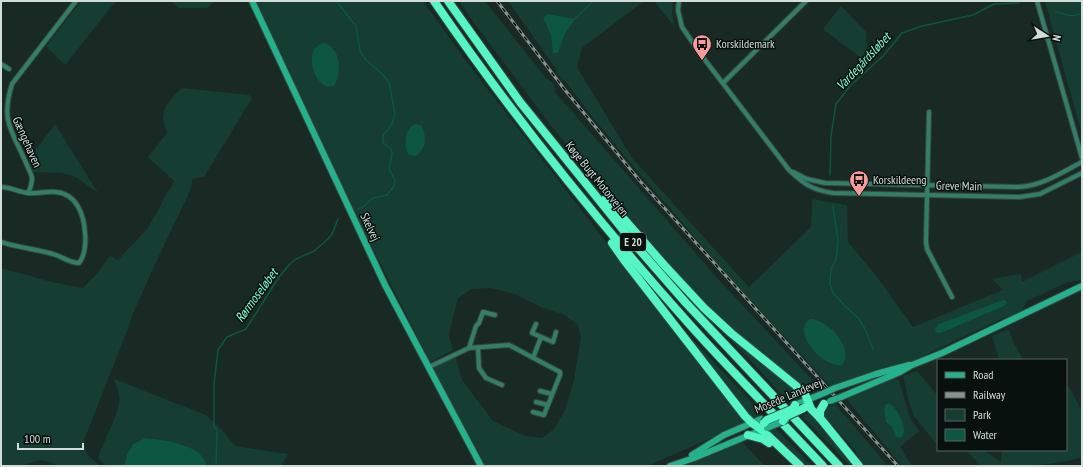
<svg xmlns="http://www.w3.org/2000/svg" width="1083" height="467" viewBox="0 0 1083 467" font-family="'PT Sans Narrow',sans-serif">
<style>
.green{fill:#153d31}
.water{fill:#0c5642}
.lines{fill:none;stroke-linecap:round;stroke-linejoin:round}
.stream{stroke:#0c5642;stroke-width:1.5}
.street-casing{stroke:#374741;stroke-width:6}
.secondary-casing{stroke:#374741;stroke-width:8}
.highway-casing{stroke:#374741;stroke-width:10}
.street{stroke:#337e67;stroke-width:4}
.secondary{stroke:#25b18b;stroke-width:6}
.highway{stroke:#55f5c5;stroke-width:8}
.rail-casing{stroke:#86938e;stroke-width:3}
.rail{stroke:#09110e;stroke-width:1.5;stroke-dasharray:4.5;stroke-linecap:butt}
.secondary-bridge-casing{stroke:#374741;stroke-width:8;stroke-linecap:butt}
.highway-bridge-casing{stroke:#374741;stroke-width:10;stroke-linecap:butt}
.secondary-bridge{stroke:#25b18b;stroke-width:6}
.highway-bridge{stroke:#55f5c5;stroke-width:8}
.labels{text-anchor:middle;stroke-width:3;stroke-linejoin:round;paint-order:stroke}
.shield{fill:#09110e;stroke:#96a09b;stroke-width:1}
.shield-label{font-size:11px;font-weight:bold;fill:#d2ddd8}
.poi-label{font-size:12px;fill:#d2ddd8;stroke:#09110e;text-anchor:start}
.street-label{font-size:12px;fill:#d2ddd8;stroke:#09110e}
.water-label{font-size:13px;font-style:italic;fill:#85ffd6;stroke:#09110e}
</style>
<rect width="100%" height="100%" fill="#192a24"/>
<g class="green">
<polygon points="81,1 116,1 65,65 46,46"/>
<polygon points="171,1 215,1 207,8 178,8"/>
<polygon points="254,1 423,1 466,61 746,423 647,466 486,466 432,369 455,356 462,380 493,421 525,436 542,438 554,429 565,410 574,380 581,337 578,325 564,315 541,307 515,294 491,288 472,289 458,298 453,317 449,336 453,350 430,362 361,225"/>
<polygon points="459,1 485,1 545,77 554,84 555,92 718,279 821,389 812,392 806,391 793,378 766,358 737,334 677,274 590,174 553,128 472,20"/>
<polygon points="508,1 644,1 582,48 577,67 632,158 749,287 811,227 812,199 847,205 848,242 875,274 913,327 1003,290 992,279 1021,274 1022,282 1082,252 1082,280 1068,282 1027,301 1021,313 1001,319 910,362 830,386 731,279 626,158 594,119 566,82 558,75 556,69"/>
<polygon points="654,1 673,1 672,14 675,27"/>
<polygon points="1045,1 1082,1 1082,127 1080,128"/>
<polygon points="841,6 866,32 867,49 861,58 823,29"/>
<path d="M 182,88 L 249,95 L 252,98 L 204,177 L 192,179 L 192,185 L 189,193 L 156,262 L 131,318 L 129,326 L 84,440 C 84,454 90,457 100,466 L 58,466 L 50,462 L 40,460 L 21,466 L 1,466 L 1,268 L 52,282 L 83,288 L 95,276 L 110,256 L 118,260 L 148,228 L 174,181 L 148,157 L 167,133 C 166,128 163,122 163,117 C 164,105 174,95 182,88 Z"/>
<polygon points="55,124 98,193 76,177 61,173 33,172 29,164 29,159"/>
<polygon points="705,312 793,385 803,398 791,404"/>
<polygon points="674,320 759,410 760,417 752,420"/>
<polygon points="1009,329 1013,341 1023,360 999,360 992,336"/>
<polygon points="917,371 938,396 938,446 914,416 909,402 903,376"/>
<polygon points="893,378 899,380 910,418 919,431 900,447 912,466 902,466 849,402 846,397"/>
<path d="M 114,379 L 206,415 L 224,432 L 235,446 L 288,454 L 281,466 L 207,466 L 206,462 L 185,445 L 145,438 L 133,444 L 127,454 L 124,466 L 106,466 L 98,458 C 103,442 122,409 119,395 C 118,390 116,384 114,379 Z"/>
<path d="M 1068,385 L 1082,411 L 1082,457 C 1053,467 1013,466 981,466 L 967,451 L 942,450 L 984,450 L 1001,462 L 1002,450 L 1066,450 L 1066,386 Z"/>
<polygon points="834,402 841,411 888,466 864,466 854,449 823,414 823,410"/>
<polygon points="811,412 855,466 850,466 802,416"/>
<polygon points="774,427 812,466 805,466 770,436 768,430"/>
<polygon points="742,442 765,466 685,466"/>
</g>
<g class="water">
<polygon points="548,14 575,19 565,34 558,52 553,54 551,35 543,18"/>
<path d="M 323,43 C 341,46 342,73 334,86 C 315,91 305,56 317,46 C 319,45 321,44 323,43 Z"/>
<path d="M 416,124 L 422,126 C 427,137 426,149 416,156 L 409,155 C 403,146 404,128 416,124 Z"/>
<polygon points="1003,300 1005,300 1007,303 1004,306 943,332 938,333 935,331 936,327 939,324"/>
<path d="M 810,319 C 827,319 856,349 842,365 C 821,368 791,330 810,319 Z"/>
<path d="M 889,403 C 897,408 911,431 900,438 L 896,437 L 892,427 L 886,422 L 884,411 L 885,405 Z"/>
<path d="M 145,438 C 163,440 203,444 207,466 L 124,466 L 127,454 L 133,444 Z"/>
</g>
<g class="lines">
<g class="stream">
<polyline points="336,1 356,26 360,51 366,60 381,73 389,82 395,114 391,126 383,135 383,140 384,144 391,149 392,153 389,169 395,180 394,186 387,195 373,198 364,206 358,209"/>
<path d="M 1056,12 C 1065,14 1074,19 1082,12"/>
<polyline points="575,19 593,1"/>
<polyline points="830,175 831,136 836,104 850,86 883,56 902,33 922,26 973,15 994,4 1019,3"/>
<polyline points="833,206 838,241 836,260 831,269 830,284 833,293 845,306 859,319 865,329 873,349"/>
<polyline points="216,466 217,430 214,426 214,384 218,350 227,337 246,329 279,277 289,265 296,259 314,251 328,239 332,234 338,219"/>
</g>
<g class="street-casing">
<g id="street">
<path d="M 679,1 L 678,10 L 682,27 L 702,56 L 789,170 C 804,184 812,190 833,193 L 1020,197 L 1040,194 L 1082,173"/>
<polyline points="1037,1 1082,158"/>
<polyline points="1,64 9,69"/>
<polyline points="723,83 806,1"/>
<polyline points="929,112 926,242 927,249 952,297"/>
<path d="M 793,172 L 807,179 L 825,183 L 1018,187 C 1042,186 1061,173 1082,162"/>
<path d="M 1,187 C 11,187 18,192 28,193 C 37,194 46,191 56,192 C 77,194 84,215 85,233 C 86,242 85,256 79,263 C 71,263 64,258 56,255 C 38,249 19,248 1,242"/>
<path d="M 28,193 C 30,189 32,183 32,178 C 31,173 28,168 26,163 C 13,132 0,122 12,84 L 76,1"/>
<polyline points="536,324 532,333 541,337"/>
<polyline points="469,348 476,326 479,323 483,312 495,315"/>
<polyline points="478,348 479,368 486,378 502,385"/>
<polyline points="533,358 541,337 553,342 556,332"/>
<polyline points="429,367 469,348 509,345 560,372 560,375 544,415 533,412"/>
<polyline points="540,391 552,394"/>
<polyline points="536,402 548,405"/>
</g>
</g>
<g class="secondary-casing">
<g id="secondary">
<polyline points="252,1 385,285 481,466"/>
<polyline points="835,388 876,374 909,365"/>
<polyline points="841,397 900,372 912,365 942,353 1082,286"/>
<polyline points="795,405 824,393"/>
<polyline points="692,455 724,435 761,419"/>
<polyline points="670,466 694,458 764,429"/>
</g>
</g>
<g class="highway-casing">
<g id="highway">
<path d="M 434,1 C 512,115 599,223 691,326 C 734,374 779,419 823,466"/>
<polyline points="448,1 520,102 637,247 686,303 839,466"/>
<polyline points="604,200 616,210 665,266 704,308 731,333 795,385 805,394 811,409 820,418 859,466"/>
<polyline points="612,243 624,260 745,416 752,423 762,430 800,466"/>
<polyline points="820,418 820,411 824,404"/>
<polyline points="748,435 763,439 769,443"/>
</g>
</g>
<use href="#street" class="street"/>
<use href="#secondary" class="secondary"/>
<use href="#highway" class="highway"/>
<g class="rail-casing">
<polyline id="rail" points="497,1 565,90 640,181 898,466"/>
</g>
<use href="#rail" class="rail"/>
<g class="secondary-bridge-casing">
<g id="secondary-bridge">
<polyline points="824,393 835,388"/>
<polyline points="830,401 841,397"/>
<polyline points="767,428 786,420"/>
</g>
</g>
<g class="highway-bridge-casing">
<g id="highway-bridge">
<polyline points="783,421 785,417 804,408"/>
<polyline points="764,423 767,420 793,409 795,405"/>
</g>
</g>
<use href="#secondary-bridge" class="secondary-bridge"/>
<use href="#highway-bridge" class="highway-bridge"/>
</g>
<defs>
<g id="bus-pin" transform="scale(1)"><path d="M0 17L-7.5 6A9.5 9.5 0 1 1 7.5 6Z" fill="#f59b9b" stroke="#09110e"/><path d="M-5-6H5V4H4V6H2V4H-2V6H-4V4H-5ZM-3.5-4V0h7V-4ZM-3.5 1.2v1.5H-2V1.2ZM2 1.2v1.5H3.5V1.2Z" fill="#111"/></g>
</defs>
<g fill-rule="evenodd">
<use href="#bus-pin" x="702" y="44"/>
<use href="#bus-pin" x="859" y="180"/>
</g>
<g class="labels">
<rect class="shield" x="620" y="233" width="26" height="18" rx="3"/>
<g class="shield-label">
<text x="633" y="246">E 20</text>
</g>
<g class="poi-label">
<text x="716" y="48">Korskildemark</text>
<text x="873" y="184">Korskildeeng</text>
</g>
<g class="street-label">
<text transform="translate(27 142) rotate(66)" y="4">Gængehaven</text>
<text transform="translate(597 179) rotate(51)" y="4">Køge Bugt Motorvejen</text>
<text transform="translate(959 186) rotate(1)" y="4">Greve Main</text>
<text transform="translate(370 227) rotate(65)" y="4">Skelvej</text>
<text transform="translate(788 396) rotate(-23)" y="4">Mosede Landevej</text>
</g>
<g class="water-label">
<text transform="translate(863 61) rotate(-47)" y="5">Vardegårdsløbet</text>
<text transform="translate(256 295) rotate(-54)" y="5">Rørmoseløbet</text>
</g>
</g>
<rect width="1083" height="467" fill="none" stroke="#d2ddd8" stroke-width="4"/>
<rect x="937" y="359" width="130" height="92" fill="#09110e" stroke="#59635f"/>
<rect x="945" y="372" width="20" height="6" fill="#25b18b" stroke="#59635f"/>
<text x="973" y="379" font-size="12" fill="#d2ddd8">Road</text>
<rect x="945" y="392" width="20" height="6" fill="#86938e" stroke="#59635f"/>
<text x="973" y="399" font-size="12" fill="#d2ddd8">Railway</text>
<rect x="945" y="409" width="20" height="12" fill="#153d31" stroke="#59635f"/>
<text x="973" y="419" font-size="12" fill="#d2ddd8">Park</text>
<rect x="945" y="429" width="20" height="12" fill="#0c5642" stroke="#59635f"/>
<text x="973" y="439" font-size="12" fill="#d2ddd8">Water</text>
<g transform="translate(1047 36) rotate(102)" stroke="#09110e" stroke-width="3" paint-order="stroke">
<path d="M0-3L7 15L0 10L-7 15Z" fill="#d2ddd8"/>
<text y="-6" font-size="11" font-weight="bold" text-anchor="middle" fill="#d2ddd8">N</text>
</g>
<path d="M18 443v6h65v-6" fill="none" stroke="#d2ddd8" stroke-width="2"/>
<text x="24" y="443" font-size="12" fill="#d2ddd8" stroke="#09110e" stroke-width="3" paint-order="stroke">100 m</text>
</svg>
